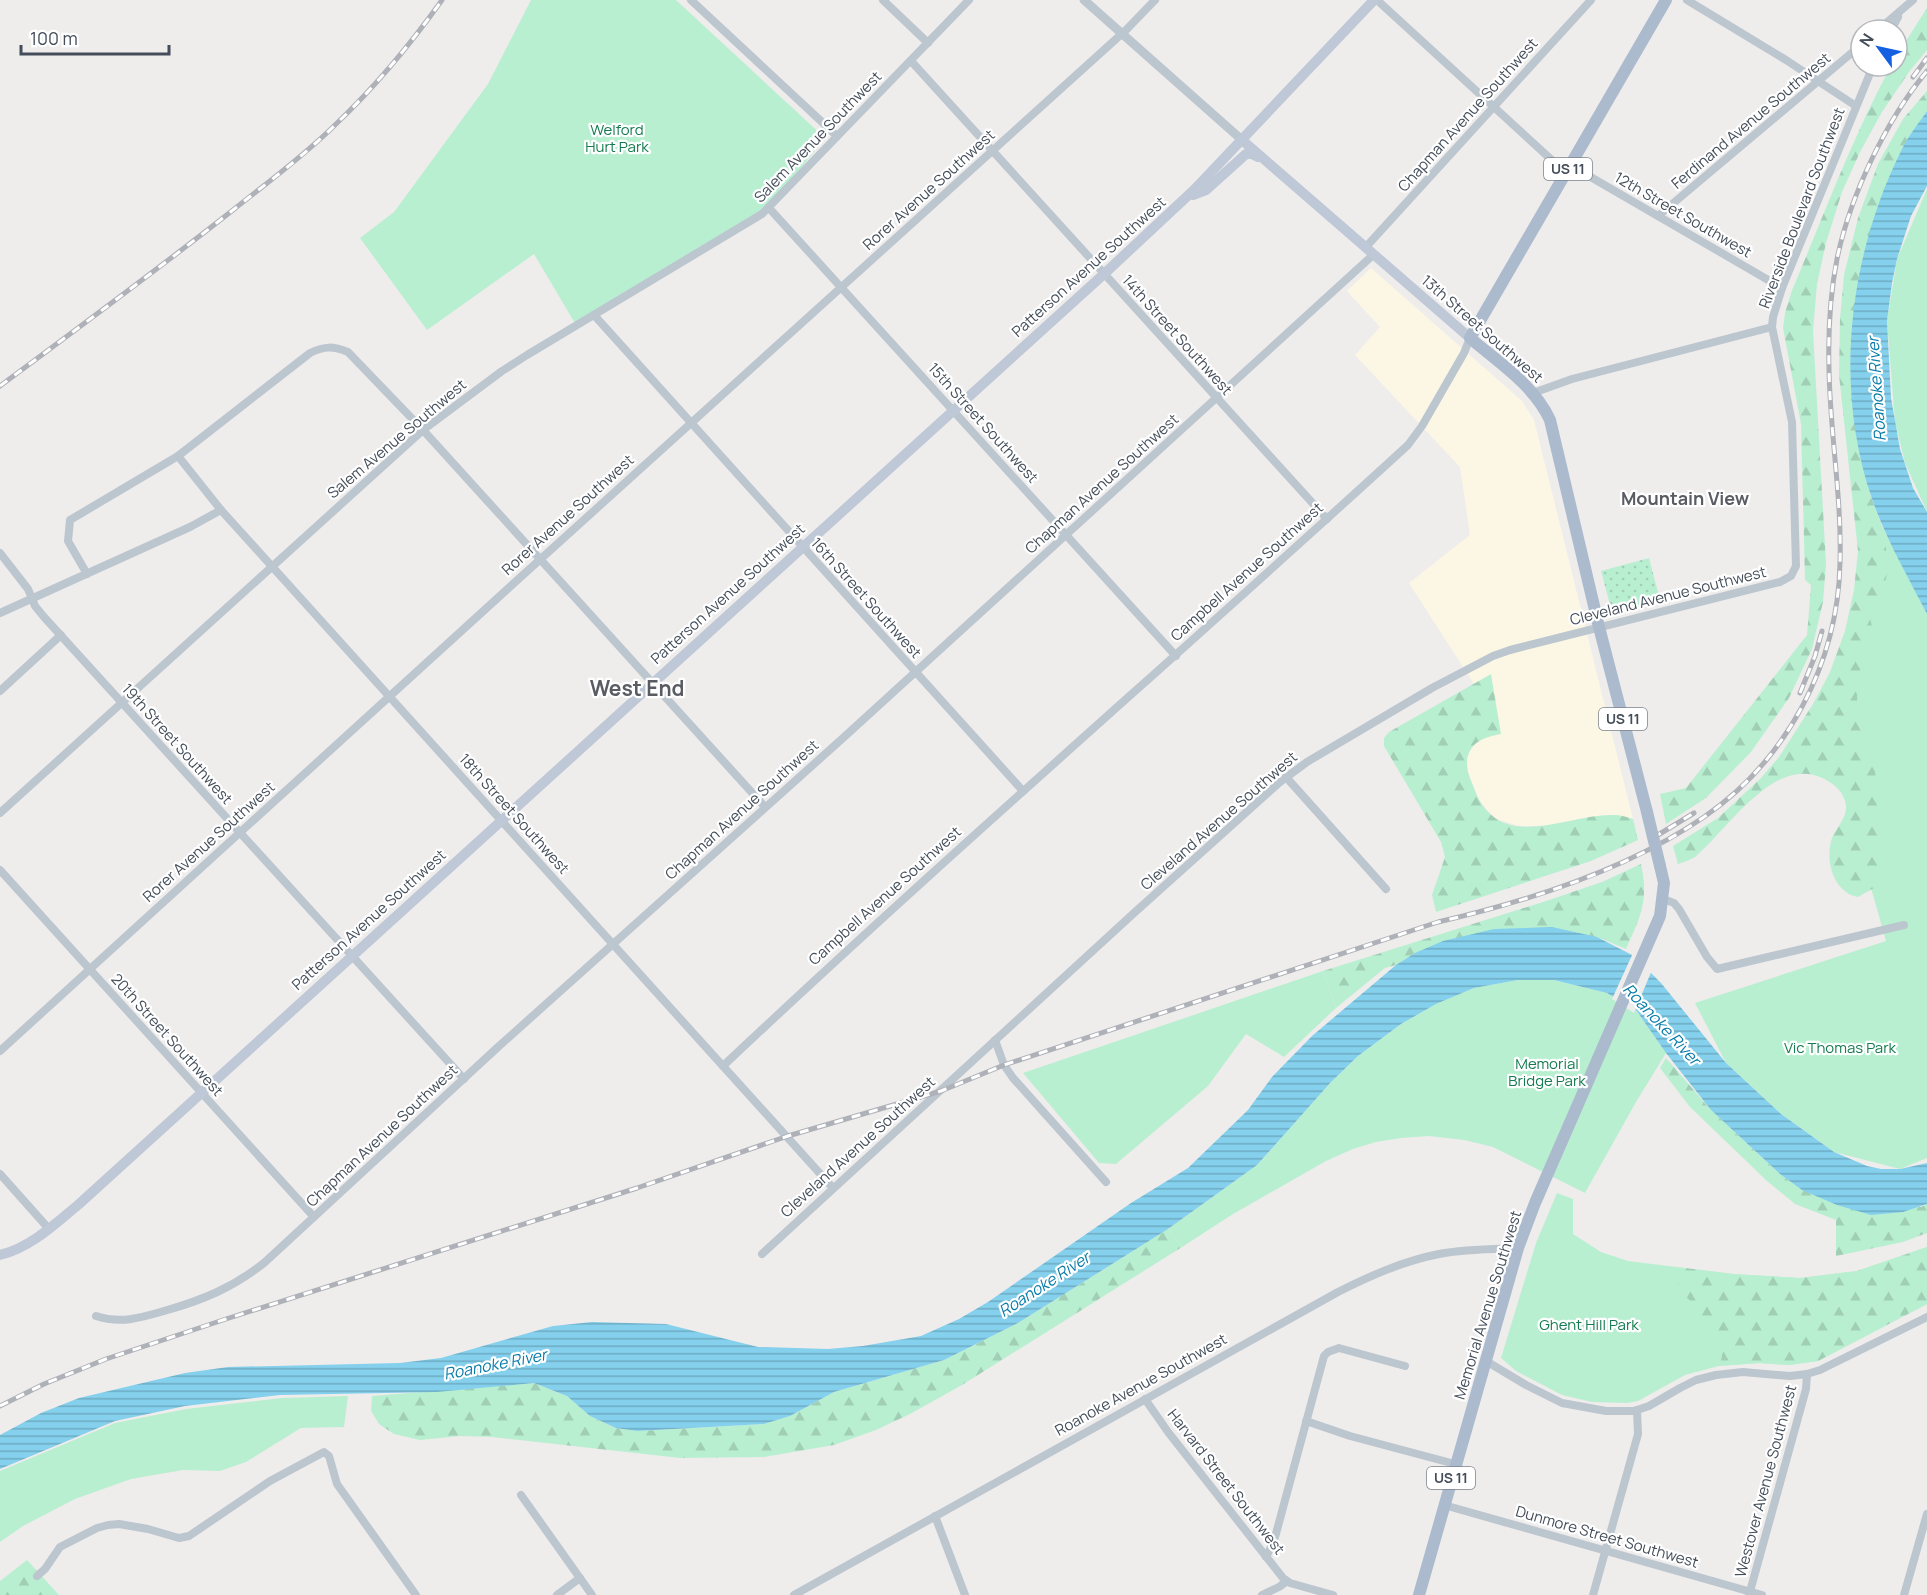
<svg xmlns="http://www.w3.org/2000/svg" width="1927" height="1595" viewBox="0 0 1927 1595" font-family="Manrope,sans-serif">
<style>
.commercial{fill:#fcf7e4}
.green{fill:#b9efd1}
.forest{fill:url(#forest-firs)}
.garden{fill:url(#garden-dots)}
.water{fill:url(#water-rules)}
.pier{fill:#efecec}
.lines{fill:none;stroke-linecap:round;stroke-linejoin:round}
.minor{stroke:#bcc6cf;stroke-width:8}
.tertiary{stroke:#bcc6cf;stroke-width:9}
.secondary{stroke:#bec8d6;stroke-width:10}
.primary{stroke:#abbacd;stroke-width:12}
.rail-casing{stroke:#aeb1b7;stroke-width:5}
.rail{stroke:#fff;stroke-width:3;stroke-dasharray:9;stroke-linecap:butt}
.primary-bridge{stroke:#abbacd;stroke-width:12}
.labels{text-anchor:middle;stroke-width:4.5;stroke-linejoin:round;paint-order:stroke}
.shield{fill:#fff;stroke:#7c838c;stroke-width:1.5}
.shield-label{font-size:14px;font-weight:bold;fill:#444e5a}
.street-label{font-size:15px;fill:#444e5a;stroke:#fff}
.park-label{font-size:15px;fill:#147c50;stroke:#fff}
.water-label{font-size:16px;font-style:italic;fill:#097ca8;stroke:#fff}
.quarter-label{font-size:18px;font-weight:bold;fill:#595c62;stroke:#fff}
.district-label{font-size:21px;font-weight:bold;fill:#595c62;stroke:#fff}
</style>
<defs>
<pattern id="forest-firs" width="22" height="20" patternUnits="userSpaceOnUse" patternTransform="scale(1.5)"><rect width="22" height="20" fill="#b9efd1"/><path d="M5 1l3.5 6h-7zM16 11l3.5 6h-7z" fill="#a0cfb6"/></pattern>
<pattern id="garden-dots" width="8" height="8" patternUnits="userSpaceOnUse" patternTransform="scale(1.5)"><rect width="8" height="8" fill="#b9efd1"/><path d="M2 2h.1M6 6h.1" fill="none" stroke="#a0cfb6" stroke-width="1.8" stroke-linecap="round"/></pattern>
<pattern id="water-rules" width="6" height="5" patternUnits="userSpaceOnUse" patternTransform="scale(1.5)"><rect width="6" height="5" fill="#84d0ed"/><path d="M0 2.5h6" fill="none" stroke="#6eabc3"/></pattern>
</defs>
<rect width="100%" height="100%" fill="#efecec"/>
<polygon class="commercial" points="1371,268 1522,401 1534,420 1633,819 1614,815 1583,818 1550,826 1519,826 1496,819 1480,802 1468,773 1467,759 1472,746 1485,737 1491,675 1474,684 1409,583 1470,535 1460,467 1355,355 1380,327 1347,291"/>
<g class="green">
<polygon points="531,0 676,0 825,138 769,208 576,325 534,254 427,330 360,238 394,212 488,84"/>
<polygon points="1927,189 1927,512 1905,463 1895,422 1887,321 1897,259"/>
<polygon points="1882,526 1927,614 1927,1158 1900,1169 1834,1152 1781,1114 1726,1063 1695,1003 1886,941 1828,736 1846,673"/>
<polygon points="1323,971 1336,1008 1284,1057 1246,1034 1208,1086 1116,1164 1099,1163 1023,1073"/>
<polygon points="1518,980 1554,980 1607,993 1636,1010 1666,1053 1636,1102 1585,1193 1493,1147 1464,1140 1429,1136 1401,1138 1376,1142 1353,1149 1326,1161 1233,1214 1182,1247 1168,1229 1257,1165 1331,1082 1358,1056 1401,1024 1436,1004 1474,988"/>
<polygon points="1557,1193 1573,1199 1573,1234 1601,1252 1628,1261 1733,1274 1800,1278 1857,1271 1927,1247 1927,1304 1818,1361 1789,1365 1759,1363 1719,1366 1685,1375 1638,1401 1627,1403 1592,1402 1562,1395 1516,1371 1501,1358 1536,1243"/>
<polygon points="348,1396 344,1427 301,1428 246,1462 220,1471 183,1470 131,1479 75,1499 23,1526 0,1542 0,1471 115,1423 186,1409 281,1398"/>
</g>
<g class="forest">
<path d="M 1927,8 L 1927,50 L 1909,72 L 1882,112 L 1860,152 L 1842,192 L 1826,243 L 1817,284 L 1813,331 L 1826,564 L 1823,602 L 1812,649 L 1789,698 L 1751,752 L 1706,798 L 1666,824 L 1660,794 L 1686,788 L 1807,635 L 1811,585 L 1805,580 L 1801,424 L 1783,328 L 1785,313 L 1791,293 C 1823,217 1852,138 1891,66 L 1897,66 L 1897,55 Z"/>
<path d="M 1927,91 L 1927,111 L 1903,147 L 1851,387 L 1858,444 L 1871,497 L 1882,526 L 1889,565 L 1885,583 L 1872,606 L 1870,619 L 1873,629 L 1859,674 L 1857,696 L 1859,723 L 1865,749 L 1874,766 L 1879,799 L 1881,826 L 1879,878 L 1874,888 L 1858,897 C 1854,896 1849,895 1846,892 C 1830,881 1826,855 1832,838 C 1836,828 1845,820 1846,809 C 1847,799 1839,788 1831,783 C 1779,746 1729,829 1695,857 C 1690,860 1684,862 1678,864 L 1673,846 L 1718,818 L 1761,778 L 1779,757 L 1813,704 L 1830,672 L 1845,631 L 1854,590 L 1858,551 L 1839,375 L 1840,318 L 1844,275 L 1858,218 L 1878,164 L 1903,119 Z"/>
<path d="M 1491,674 L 1501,734 C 1486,737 1474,740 1468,755 C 1464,767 1471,780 1475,791 C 1501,855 1567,813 1615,815 C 1620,815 1627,817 1633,819 L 1638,840 L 1591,861 L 1436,912 L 1432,895 L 1445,857 L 1441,842 L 1384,746 L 1384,738 L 1389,732 Z"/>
<path d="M 1641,864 C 1649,900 1641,916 1626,949 L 1597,937 L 1415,953 L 1396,965 L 1385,968 L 1336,1008 L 1323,971 L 1546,901 L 1602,882 Z"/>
<polygon points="1666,1058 1711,1110 1780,1174 1802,1190 1921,1207 1927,1204 1927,1233 1903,1242 1836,1256 1836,1220 1795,1204 1767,1181 1690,1107 1660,1068"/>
<polygon points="1168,1229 1182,1247 962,1385 910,1414 876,1430 834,1445 764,1457 680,1458 492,1437 460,1436 420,1440 394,1434 379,1424 371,1411 372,1396 534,1383 567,1396 590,1416 616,1428 637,1431 764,1424 790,1416 834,1392 944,1360 1018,1323"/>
<path d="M 1927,1247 L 1927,1304 L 1818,1361 L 1789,1365 L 1759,1363 L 1719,1366 C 1723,1356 1725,1344 1717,1335 C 1713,1330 1706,1329 1701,1325 C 1696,1320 1697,1314 1695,1308 C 1693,1301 1687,1299 1683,1294 C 1677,1287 1677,1276 1677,1267 L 1733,1274 L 1800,1278 L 1857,1271 Z"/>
<polygon points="27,1560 59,1595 0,1595 0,1581"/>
</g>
<polygon class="garden" points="1649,558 1660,600 1612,612 1601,571"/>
<g class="water">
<path d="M 1927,111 L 1927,186 L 1911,216 L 1897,259 L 1892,283 L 1887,321 L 1891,398 L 1900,449 L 1913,488 L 1927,512 L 1927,614 C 1908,577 1886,539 1872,499 C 1833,385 1849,255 1902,149 C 1908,136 1919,123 1927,111 Z"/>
<polygon points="1552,927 1597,937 1634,956 1661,983 1726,1063 1781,1114 1834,1152 1867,1166 1881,1169 1900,1169 1927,1163 1927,1204 1903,1212 1871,1215 1837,1205 1802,1190 1780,1174 1711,1110 1666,1053 1636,1010 1607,993 1554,980 1518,980 1474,988 1436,1004 1401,1024 1358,1056 1331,1082 1257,1165 1168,1229 1018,1323 944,1360 834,1392 790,1416 764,1424 637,1431 616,1428 590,1416 567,1396 534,1383 437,1392 280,1395 185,1406 115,1421 0,1469 0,1435 41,1413 79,1398 185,1373 228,1367 400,1363 441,1358 553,1326 592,1322 666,1324 758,1347 828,1349 863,1346 921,1336 959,1319 988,1302 1131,1203 1188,1168 1248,1110 1272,1077 1312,1036 1396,965 1415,953 1443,941 1494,929"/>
</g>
<polygon class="pier" points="1633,953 1652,970 1634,1013 1612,999"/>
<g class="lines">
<g class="minor">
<polyline points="691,0 837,136"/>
<polyline points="883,0 928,43"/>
<polyline points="1377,0 1566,173"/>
<polyline points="1687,0 1786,60 1856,106"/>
<polyline points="1878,30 1913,0"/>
<polyline points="1891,30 1898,17"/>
<polyline points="911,61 1327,519"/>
<polyline points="1570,165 1782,288"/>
<polyline points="769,208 1176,656"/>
<polyline points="1658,216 1861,45"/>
<polyline points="1365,248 1591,0"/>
<polyline points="594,315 1023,791"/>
<polyline points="1533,393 1572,379 1772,327"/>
<polyline points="178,456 221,510 833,1188"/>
<polyline points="0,553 28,589 35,606 44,617 464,1079"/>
<path d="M 87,574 L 68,541 L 70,520 L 178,456 L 310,353 C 325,346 333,346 348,352 L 423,430 L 765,807"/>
<polyline points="0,613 190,527 221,510"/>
<polyline points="0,691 61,635"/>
<polyline points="1286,777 1386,889"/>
<polyline points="0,813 423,430 502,371 527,355 762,214 969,0"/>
<polyline points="0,870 314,1217"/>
<polyline points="1663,899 1674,903 1679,909 1707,957 1717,969 1904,925"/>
<polyline points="995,1040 1004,1065 1013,1078 1106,1182"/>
<polyline points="0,1051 513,584 1126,30 1155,0"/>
<path d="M 723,1066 C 948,854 1181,653 1408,445 L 1422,426 L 1464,353 L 1470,338"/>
<polyline points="0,1174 49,1229"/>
<polyline points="762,1254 1134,913 1280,782 1307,762 1432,688 1493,656 1510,650 1780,582 1791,576 1796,566 1792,422 1772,327 1773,317 1782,288 1873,66"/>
<path d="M 96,1316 C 120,1324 140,1318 164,1311 C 203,1300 232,1288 264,1263 L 498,1047 L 843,738 L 1373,255"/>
<polyline points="1486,1361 1526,1385 1562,1403 1606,1411 1634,1411 1649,1406 1680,1388 1696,1380 1716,1375 1743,1372 1790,1376 1807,1374 1820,1370 1927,1317"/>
<polyline points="1145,1399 1168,1432 1283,1578 1290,1583 1333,1595"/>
<polyline points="1306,1421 1350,1436 1455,1464"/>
<polyline points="521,1495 592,1595"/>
<polyline points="1444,1505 1762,1595"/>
<polyline points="935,1516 965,1595"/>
<polyline points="1266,1557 1274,1541 1324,1356 1328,1352 1339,1348 1405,1366"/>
<polyline points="37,1576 45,1569 60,1547 97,1528 108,1525 119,1524 148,1529 179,1538 189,1536 270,1481 324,1452 329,1456 337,1484 416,1595"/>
<polyline points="557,1595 580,1578"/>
<path d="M 794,1595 L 1338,1292 C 1370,1276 1403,1261 1439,1254 C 1465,1249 1492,1249 1518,1248"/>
<polyline points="1262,1595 1279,1587 1287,1581"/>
<polyline points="1593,1595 1638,1434 1637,1410"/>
<polyline points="1749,1595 1806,1389 1807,1374"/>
<polyline points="1904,1595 1927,1514"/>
</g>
<polyline class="tertiary" points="1084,0 1242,140"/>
<g class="secondary">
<polyline points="1242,140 1470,338"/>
<polyline points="1193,195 1206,190 1246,154 1252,154 1258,157"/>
<path d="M 0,1255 C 30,1248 55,1224 78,1205 L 1104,274 L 1195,189 L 1374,0"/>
</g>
<g class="primary">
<path d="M 1647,812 L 1599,627 L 1550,420 C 1534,385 1498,362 1470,338 L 1666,0"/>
<polyline points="1419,1595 1518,1248 1535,1203 1660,916 1664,883 1660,866"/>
</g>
<g class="rail-casing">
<g id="rail">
<polyline points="1913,77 1927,58"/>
<path d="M 0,386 C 78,328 157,270 233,210 C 268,182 304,156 335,125 C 375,87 410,45 442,0"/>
<polyline points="1800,693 1815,656 1822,631"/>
<polyline points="1653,838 1694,813"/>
<path d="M 0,1406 L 44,1384 L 106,1359 L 226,1319 L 637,1188 L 788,1136 L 941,1091 L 1004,1065 L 1438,922 C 1529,901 1627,870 1704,817 C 1787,760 1838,663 1840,563 C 1842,498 1830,434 1829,369 C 1828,333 1830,295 1837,259 C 1850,196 1886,120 1927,71"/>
</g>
</g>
<use href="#rail" class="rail"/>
<polyline class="primary-bridge" points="1647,812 1660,866"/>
</g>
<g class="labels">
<g class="shield">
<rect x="1544" y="158" width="48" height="22" rx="4.5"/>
<rect x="1599" y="708" width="48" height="22" rx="4.5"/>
<rect x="1427" y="1467" width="48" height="22" rx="4.5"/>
</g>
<g class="shield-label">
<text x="1568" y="174">US 11</text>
<text x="1623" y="724">US 11</text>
<text x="1451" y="1483">US 11</text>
</g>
<g class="street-label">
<text transform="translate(1468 115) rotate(-48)" y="5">Chapman Avenue Southwest</text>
<text transform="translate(1751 121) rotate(-40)" y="5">Ferdinand Avenue Southwest</text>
<text transform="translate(818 137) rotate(-46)" y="5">Salem Avenue Southwest</text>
<text transform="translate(929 190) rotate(-42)" y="5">Rorer Avenue Southwest</text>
<text transform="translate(1802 208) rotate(-69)" y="5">Riverside Boulevard Southwest</text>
<text transform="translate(1683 215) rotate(30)" y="5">12th Street Southwest</text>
<text transform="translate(1089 267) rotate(-42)" y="5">Patterson Avenue Southwest</text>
<text transform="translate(1482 329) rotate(41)" y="5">13th Street Southwest</text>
<text transform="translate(1177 335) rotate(48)" y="5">14th Street Southwest</text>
<text transform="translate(983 423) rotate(48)" y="5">15th Street Southwest</text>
<text transform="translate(397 439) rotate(-40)" y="5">Salem Avenue Southwest</text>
<text transform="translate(1102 484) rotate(-42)" y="5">Chapman Avenue Southwest</text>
<text transform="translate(568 515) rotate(-42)" y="5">Rorer Avenue Southwest</text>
<text transform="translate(1247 572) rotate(-42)" y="5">Campbell Avenue Southwest</text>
<text transform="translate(728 594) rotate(-42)" y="5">Patterson Avenue Southwest</text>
<text transform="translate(1668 596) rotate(-14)" y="5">Cleveland Avenue Southwest</text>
<text transform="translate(866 598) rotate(48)" y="5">16th Street Southwest</text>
<text transform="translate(177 744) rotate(48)" y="5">19th Street Southwest</text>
<text transform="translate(742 810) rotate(-42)" y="5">Chapman Avenue Southwest</text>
<text transform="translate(514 814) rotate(48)" y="5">18th Street Southwest</text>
<text transform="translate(1219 821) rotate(-41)" y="5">Cleveland Avenue Southwest</text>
<text transform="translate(209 842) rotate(-42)" y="5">Rorer Avenue Southwest</text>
<text transform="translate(885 896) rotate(-42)" y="5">Campbell Avenue Southwest</text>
<text transform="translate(369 920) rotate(-42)" y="5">Patterson Avenue Southwest</text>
<text transform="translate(167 1035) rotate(48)" y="5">20th Street Southwest</text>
<text transform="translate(382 1136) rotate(-43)" y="5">Chapman Avenue Southwest</text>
<text transform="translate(858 1147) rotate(-42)" y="5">Cleveland Avenue Southwest</text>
<text transform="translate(1488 1305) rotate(-73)" y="5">Memorial Avenue Southwest</text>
<text transform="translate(1141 1385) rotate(-29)" y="5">Roanoke Avenue Southwest</text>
<text transform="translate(1766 1481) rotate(-75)" y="5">Westover Avenue Southwest</text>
<text transform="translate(1226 1482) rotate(52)" y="5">Harvard Street Southwest</text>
<text transform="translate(1607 1537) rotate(16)" y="5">Dunmore Street Southwest</text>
</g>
<g class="park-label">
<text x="617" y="135">Welford<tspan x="617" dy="17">Hurt Park</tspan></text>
<text x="1840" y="1053">Vic Thomas Park</text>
<text x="1547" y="1069">Memorial<tspan x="1547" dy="17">Bridge Park</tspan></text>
<text x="1589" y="1330">Ghent Hill Park</text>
</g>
<g class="water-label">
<text transform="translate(1876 389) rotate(-94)" y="6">Roanoke River</text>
<text transform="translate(1662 1024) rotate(47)" y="6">Roanoke River</text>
<text transform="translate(1044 1284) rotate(-33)" y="6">Roanoke River</text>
<text transform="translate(495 1364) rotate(-11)" y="6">Roanoke River</text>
</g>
<g class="quarter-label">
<text x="1685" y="505">Mountain View</text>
</g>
<g class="district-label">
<text x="637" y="696">West End</text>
</g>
</g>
<g transform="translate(1879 48) rotate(303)"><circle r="28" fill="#ffffff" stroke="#b4b8bd" stroke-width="1.5"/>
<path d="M0-4.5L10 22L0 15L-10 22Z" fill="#1560e1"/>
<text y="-9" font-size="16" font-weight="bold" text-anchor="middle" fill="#444e5a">N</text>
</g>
<path d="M21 45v9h148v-9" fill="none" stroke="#444e5a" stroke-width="3"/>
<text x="30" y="45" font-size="18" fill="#444e5a" stroke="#ffffff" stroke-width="4.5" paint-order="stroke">100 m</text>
</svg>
